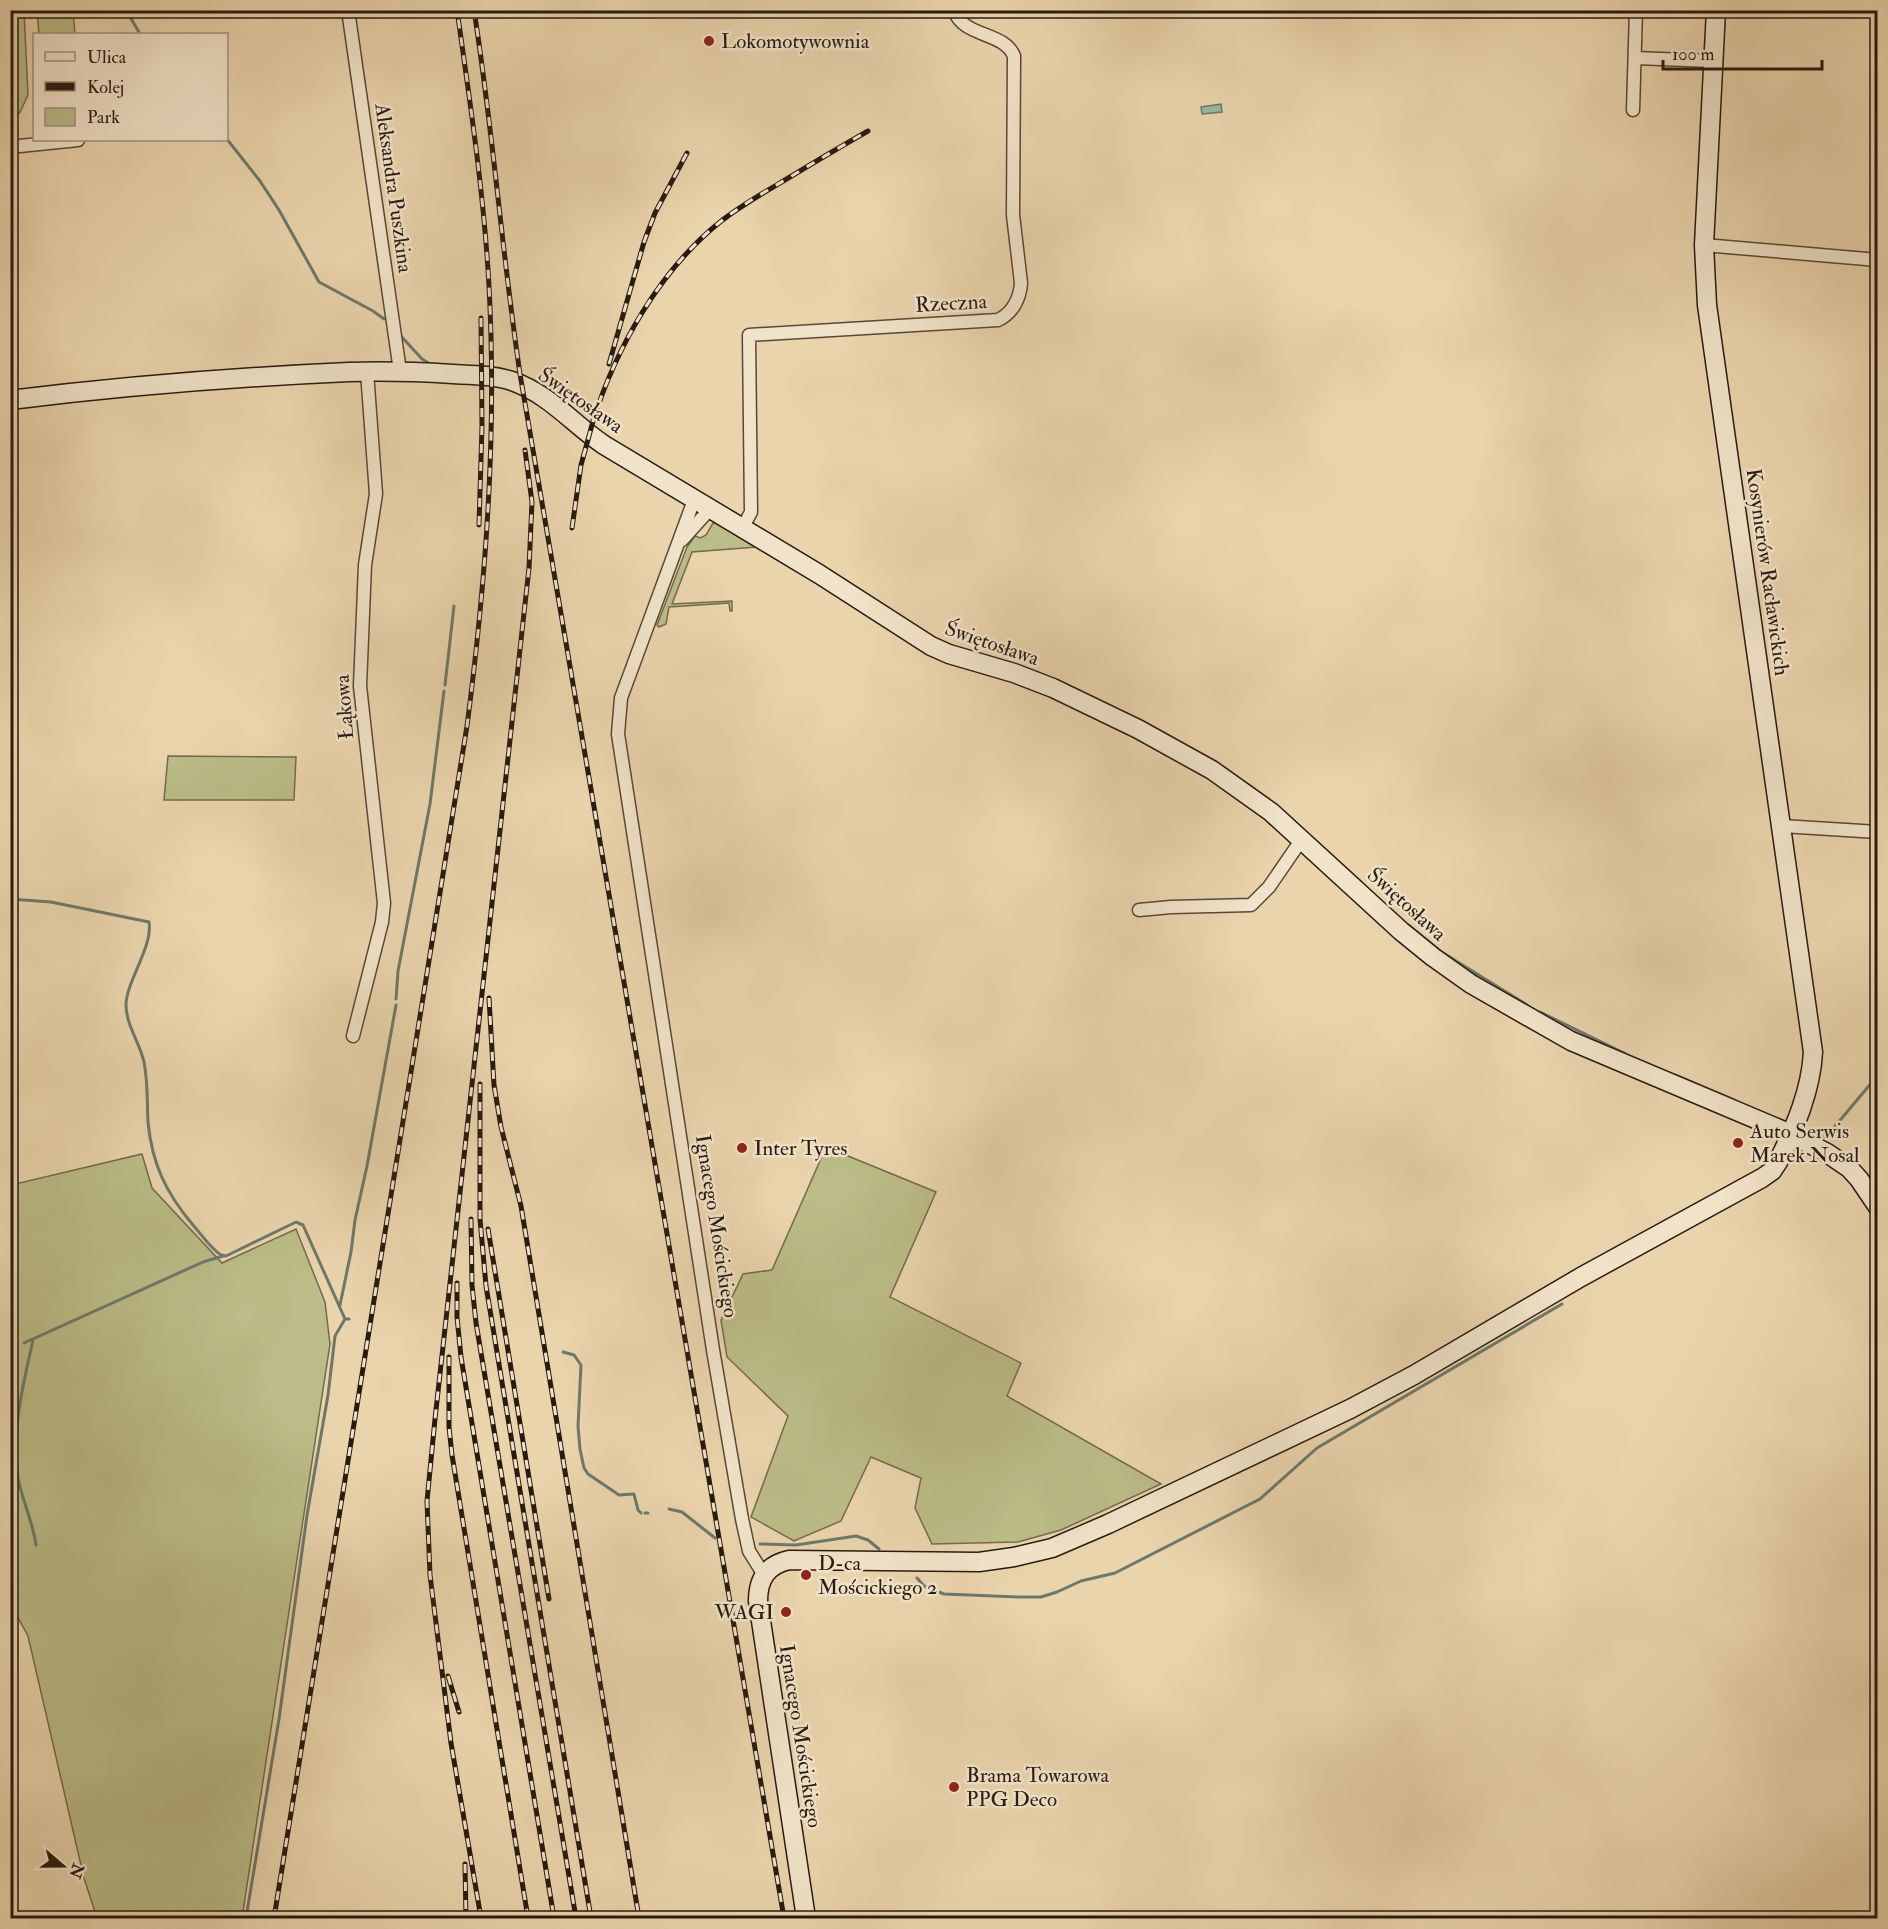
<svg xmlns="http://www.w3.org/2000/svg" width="1888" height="1929" viewBox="0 0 1888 1929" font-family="'IM FELL Double Pica',serif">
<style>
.green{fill:#bbbc87;stroke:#726b4c;stroke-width:1.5}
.water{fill:#99b9a5;stroke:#6c796a;stroke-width:1.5}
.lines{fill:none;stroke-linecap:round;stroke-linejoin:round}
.stream{stroke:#6c796a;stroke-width:3}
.street-casing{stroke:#584838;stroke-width:15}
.secondary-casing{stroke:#281a12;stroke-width:21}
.street{stroke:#f1e3c9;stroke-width:12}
.secondary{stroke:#f1e3c9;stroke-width:18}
.rail-casing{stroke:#281a12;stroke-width:5}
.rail{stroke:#f1e3c9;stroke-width:3;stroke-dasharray:9;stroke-linecap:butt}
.poi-dot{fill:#8f2418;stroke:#f1e3c9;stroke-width:2}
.labels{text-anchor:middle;stroke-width:5;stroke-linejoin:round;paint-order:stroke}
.poi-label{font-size:21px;fill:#281a12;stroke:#f1e3c9;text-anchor:start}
.street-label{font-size:21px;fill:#281a12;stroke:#f1e3c9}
</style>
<rect width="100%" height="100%" fill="#ead4ac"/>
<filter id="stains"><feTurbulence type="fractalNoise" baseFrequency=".00333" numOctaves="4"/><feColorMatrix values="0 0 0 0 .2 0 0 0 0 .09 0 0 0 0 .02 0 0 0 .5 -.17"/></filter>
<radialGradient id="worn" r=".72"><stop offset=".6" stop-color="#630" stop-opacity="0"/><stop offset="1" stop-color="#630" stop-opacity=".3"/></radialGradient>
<g class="green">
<polygon points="11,10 24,11 28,95 20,112 11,123"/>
<polygon points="37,11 73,11 75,34 39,34"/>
<polygon points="713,523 721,523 765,547 763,551 757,547 692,552 672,604 732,601 732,611 730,611 729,603 669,607 666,624 659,627 657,625 687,547 695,536 700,538 706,535"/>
<polygon points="168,756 296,757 294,800 164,800"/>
<polygon points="826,1147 936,1192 890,1297 1021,1363 1007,1396 1161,1484 1061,1530 1018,1542 932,1544 915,1508 921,1478 871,1457 841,1521 794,1541 751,1517 788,1416 727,1357 721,1320 743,1274 772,1270"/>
<polygon points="142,1154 152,1188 222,1263 296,1229 325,1302 330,1344 242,1918 97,1918 84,1878 28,1636 11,1605 11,1185"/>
</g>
<polygon class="water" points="1221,104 1222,112 1202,114 1201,107"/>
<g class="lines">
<g class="stream">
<polyline points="126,10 140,34"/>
<polyline points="226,138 260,181 279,210 319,282 373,311 384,319"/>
<polyline points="400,335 422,359 432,365"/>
<polyline points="445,685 454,606"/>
<polyline points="1284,812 1361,882"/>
<path d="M 10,899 L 51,902 L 149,922 C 153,947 126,982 126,1005 C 126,1025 140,1043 144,1062 C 148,1082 147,1102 148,1122 C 152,1164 166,1193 193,1225 C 202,1235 210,1248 221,1255 L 226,1256 L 296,1222 L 303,1225 L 345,1319 L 349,1319"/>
<polyline points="1408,925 1440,951 1527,1005"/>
<polyline points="396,999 398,971 430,804 444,691"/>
<polyline points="1540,1012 1626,1054"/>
<polyline points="1675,1075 1734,1100"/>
<polyline points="1819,1137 1826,1137 1878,1075"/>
<polyline points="340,1305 351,1252 355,1220 367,1166 396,1005"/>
<path d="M 33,1340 C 23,1385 11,1432 18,1478 C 22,1500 33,1522 36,1545"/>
<polyline points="24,1343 203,1262 223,1256"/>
<polyline points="563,1352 574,1355 581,1365 578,1426 580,1449 584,1468 588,1474 619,1495 634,1494 638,1510 641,1513"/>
<polyline points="669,1509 682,1512 715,1538"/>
<polyline points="645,1513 648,1513"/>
<polyline points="760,1544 796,1545 856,1536 868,1540 879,1549"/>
<polyline points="917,1578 924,1586 944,1594 1019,1597 1041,1597 1057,1592 1081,1581 1115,1573 1260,1499 1317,1448 1562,1304"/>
<polyline points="246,1918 279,1719 307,1515 328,1395 335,1336 345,1319"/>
</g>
<g class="street-casing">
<g id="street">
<polyline points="348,10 400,371"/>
<polyline points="1635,58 1713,61"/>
<polyline points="1633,110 1636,10"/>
<polyline points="10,147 78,140"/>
<polyline points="1704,245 1878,260"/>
<polyline points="694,500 621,698 618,734 713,1350 742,1519 749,1551 764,1575"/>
<path d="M 743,527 L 751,512 L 749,335 L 998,320 C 1013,313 1020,298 1021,283 L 1013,215 L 1014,56 C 1004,31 963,38 954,10"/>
<polyline points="682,540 710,509"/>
<polyline points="1782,826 1878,832"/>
<polyline points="1139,910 1171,907 1251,905 1269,887 1302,839"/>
<polyline points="353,1036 382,922 384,903 360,686 365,565 376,494 367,372"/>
</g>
</g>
<g class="secondary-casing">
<g id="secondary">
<path d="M 10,400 C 123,386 236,377 349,372 C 384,371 419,372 453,374 C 473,375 493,375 512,381 C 549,394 573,424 604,445 L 819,574 L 931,646 L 949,654 L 1014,673 L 1053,688 L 1138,729 L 1212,770 L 1271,812 L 1401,931 L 1433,957 L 1471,984 L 1571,1041 L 1791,1134 L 1827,1153 L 1849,1168 L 1859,1179 L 1878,1207"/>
<path d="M 806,1918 L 758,1601 C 758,1579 767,1565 789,1560 L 979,1562 L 1014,1557 L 1052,1548 L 1108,1524 L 1350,1409 L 1414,1375 L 1581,1277 L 1762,1178 L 1772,1171 L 1778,1162 C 1795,1127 1811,1091 1813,1052 L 1707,305 L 1704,245 L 1716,10"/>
</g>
</g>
<use href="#street" class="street"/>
<use href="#secondary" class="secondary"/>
<g class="rail-casing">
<g id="rail">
<path d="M 474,10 C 493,131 502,253 520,374 L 784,1918"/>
<polyline points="609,364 644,242 655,213 687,153"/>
<path d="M 593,421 C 616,348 659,271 720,222 C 740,206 763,193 785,180 C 813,163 840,147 868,131"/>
<polyline points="479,525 482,426 481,318"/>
<polyline points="572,528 581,465 595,414"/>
<polyline points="489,998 494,1085 501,1127 521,1206 639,1918"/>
<polyline points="480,1084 480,1219 486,1286 591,1918"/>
<polyline points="471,1219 472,1285 476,1323 576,1918"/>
<polyline points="488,1229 549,1599"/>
<polyline points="457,1283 457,1317 461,1357 554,1918"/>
<polyline points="449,1357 449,1427 452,1455 528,1918"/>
<polyline points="448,1676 459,1712"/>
<polyline points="465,1864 466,1918"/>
<path d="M 274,1918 L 467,726 C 486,580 497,434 489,286 C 484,194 470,102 457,10"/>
<polyline points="481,1918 451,1743 430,1575 427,1501 435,1419 529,568 532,502 525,450"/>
</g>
</g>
<use href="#rail" class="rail"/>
</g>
<g class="poi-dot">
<circle cx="709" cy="41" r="6"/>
<circle cx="1738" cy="1143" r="6"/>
<circle cx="742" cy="1148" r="6"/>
<circle cx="806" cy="1575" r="6"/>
<circle cx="786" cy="1612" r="6"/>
<circle cx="954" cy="1787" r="6"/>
</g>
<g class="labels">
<g class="poi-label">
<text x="721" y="48">Lokomotywownia</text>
<text x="1750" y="1138">Auto Serwis<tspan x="1750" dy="24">Marek Nosal</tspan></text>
<text x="754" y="1155">Inter Tyres</text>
<text x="818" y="1570">D-ca<tspan x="818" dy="24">Mościckiego 2</tspan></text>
<text x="774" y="1619" text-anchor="end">WAGI</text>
<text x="966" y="1782">Brama Towarowa<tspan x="966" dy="24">PPG Deco</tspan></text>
</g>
<g class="street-label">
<text transform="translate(394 188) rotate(82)" y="7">Aleksandra Puszkina</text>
<text transform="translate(951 303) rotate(-3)" y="7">Rzeczna</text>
<text transform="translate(581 400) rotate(35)" y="7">Świętosława</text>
<text transform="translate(1768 572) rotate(82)" y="7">Kosynierów Racławickich</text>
<text transform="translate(992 643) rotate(19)" y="7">Świętosława</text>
<text transform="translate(344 707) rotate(-94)" y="7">Łąkowa</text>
<text transform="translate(1407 904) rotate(42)" y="7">Świętosława</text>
<text transform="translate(717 1226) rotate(81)" y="7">Ignacego Mościckiego</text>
<text transform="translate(801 1736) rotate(81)" y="7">Ignacego Mościckiego</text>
</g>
</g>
<rect width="1888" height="1929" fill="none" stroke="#ead4ac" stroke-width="36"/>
<rect x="12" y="12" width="1864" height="1905" fill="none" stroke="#281a12" stroke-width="3"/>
<rect x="18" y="18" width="1852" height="1893" fill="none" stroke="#281a12" stroke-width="1.5"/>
<rect x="33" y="33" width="195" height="108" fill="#f1e3c9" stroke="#a19380" stroke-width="1.5"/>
<rect x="45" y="52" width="30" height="9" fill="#f1e3c9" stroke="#a19380" stroke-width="1.5"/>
<text x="87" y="63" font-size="18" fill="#281a12">Ulica</text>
<rect x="45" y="82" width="30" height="9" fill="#281a12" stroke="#a19380" stroke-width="1.5"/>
<text x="87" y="93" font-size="18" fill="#281a12">Kolej</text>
<rect x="45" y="108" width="30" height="18" fill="#bbbc87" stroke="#a19380" stroke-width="1.5"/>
<text x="87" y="123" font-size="18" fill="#281a12">Park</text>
<g transform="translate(63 1866) rotate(110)" stroke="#f1e3c9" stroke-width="4.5" paint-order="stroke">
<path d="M0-4.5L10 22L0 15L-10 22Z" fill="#281a12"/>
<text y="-9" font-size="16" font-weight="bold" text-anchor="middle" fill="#281a12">N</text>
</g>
<path d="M1663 60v9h159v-9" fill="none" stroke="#281a12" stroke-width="3"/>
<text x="1672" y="60" font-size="18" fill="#281a12" stroke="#f1e3c9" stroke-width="4.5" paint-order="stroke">100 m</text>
<rect width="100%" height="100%" filter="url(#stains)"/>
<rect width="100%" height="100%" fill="url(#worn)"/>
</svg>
